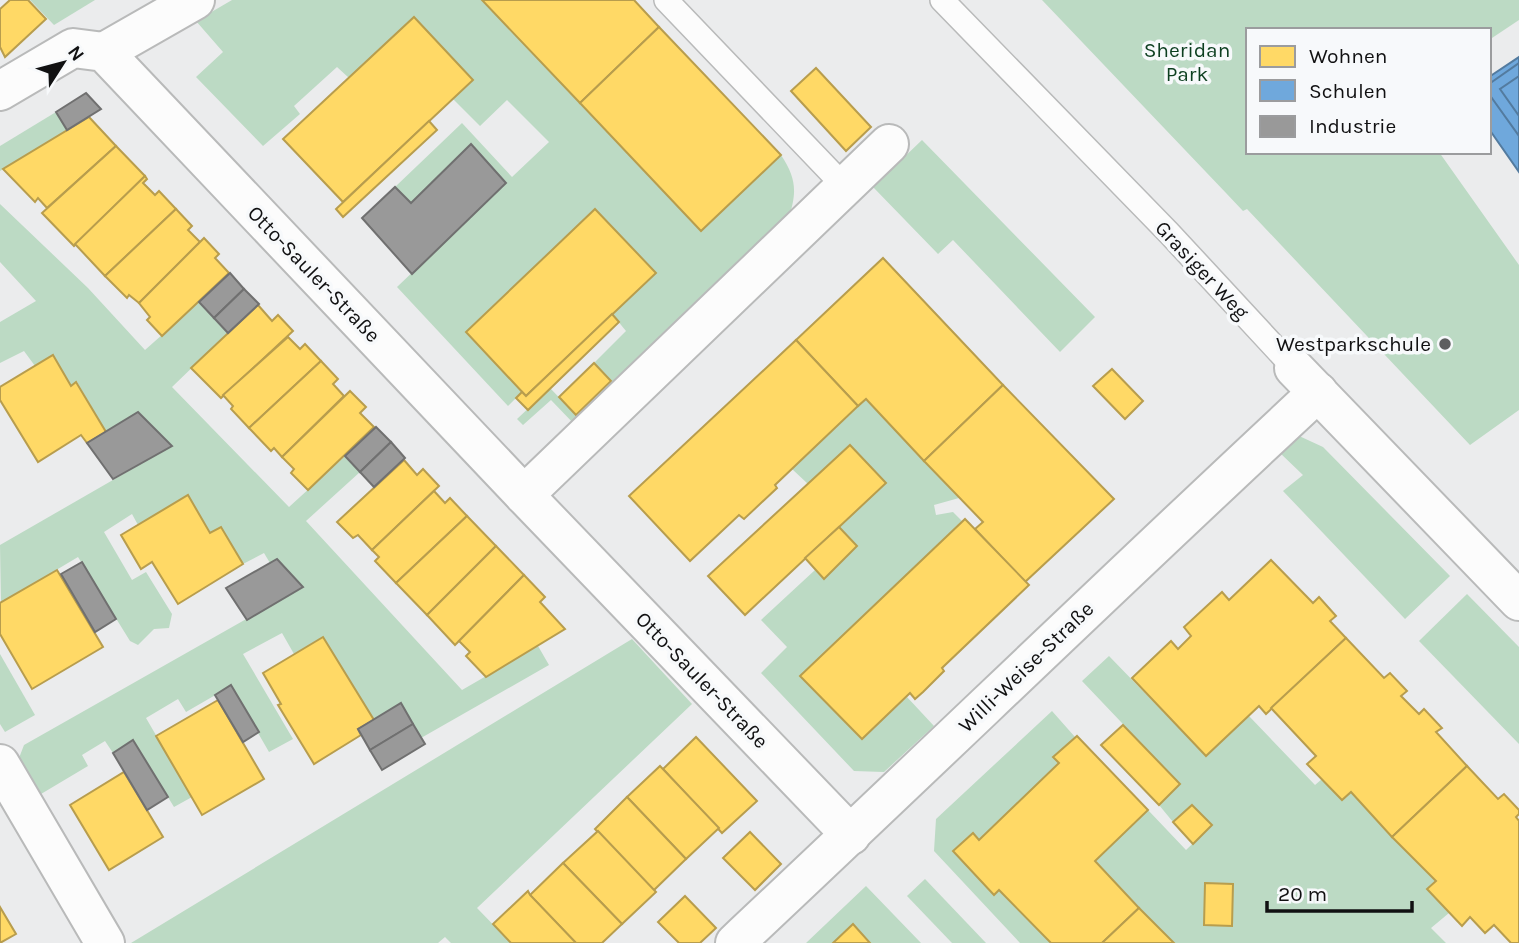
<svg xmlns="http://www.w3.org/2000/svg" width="1519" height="943" viewBox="0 0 1519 943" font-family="Karla,sans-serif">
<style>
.green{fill:#bcdac4}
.homes{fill:#ffd966;stroke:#b89d4d;stroke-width:2}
.schools{fill:#6fa8dc;stroke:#537b9f;stroke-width:2}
.industry{fill:#999;stroke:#707070;stroke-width:2}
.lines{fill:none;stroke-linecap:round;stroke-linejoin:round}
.service-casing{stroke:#b9baba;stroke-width:26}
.minor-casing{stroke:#b9baba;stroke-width:42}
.service{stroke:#fcfcfc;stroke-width:23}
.minor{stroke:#fcfcfc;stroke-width:38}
.poi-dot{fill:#5d5e5f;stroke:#f7f9fb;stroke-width:2.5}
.labels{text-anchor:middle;stroke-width:7;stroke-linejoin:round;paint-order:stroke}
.park-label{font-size:21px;fill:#0d3f20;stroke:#f7f9fb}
.street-label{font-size:21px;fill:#111112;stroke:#f7f9fb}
.poi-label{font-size:21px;fill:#111112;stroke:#f7f9fb;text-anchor:end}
</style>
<rect width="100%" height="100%" fill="#ebeced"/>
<g class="green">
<polygon points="30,0 95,0 54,25"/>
<path d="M 232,0 L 482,0 L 701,230 L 781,155 C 797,179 797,193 788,220 L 576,426 L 551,400 L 523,425 L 517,419 L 550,388 L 576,415 L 611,381 L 594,363 L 626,331 L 612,314 L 655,272 L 595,209 L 466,332 L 522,392 L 508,406 L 397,287 L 506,183 L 471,145 L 411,203 L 395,187 L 462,123 L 512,177 L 549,142 L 507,100 L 480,126 L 453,99 L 472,80 L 414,17 L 349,78 L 337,67 L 294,106 L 300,114 L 263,146 L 196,77 L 223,52 L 196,21 Z"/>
<polygon points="1042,0 1519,0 1519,20 1489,40 1489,30 1248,30 1248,152 1439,152 1519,265 1519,410 1470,445 1247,209 1243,211 1226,193"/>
<polygon points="56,112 67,130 0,171 0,146"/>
<polygon points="922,140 1095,317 1060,352 953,240 938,254 873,187"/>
<polygon points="0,204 88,288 145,350 199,302 228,333 172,387 289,507 345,456 360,472 306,521 462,690 538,646 549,665 421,738 401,703 374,720 323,637 294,654 282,633 243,654 293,739 269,752 231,686 186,712 178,699 146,718 192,797 174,807 133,740 113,753 105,741 82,755 88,766 41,794 19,758 24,745 303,587 277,559 270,563 264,553 243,564 221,527 210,533 188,495 138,525 132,514 104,532 132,580 146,572 172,614 169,628 154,629 138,645 130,641 78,557 1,603 0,545 172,446 139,412 106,432 77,382 71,386 35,366 24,351 0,363 0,322 36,301 0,262"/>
<polygon points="866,399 959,498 934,505 936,515 953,512 962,521 801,676 861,739 907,697 934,726 884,772 854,771 761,673 787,647 761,620 815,570 824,578 857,546 839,527 885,483 808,484 792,469"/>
<polygon points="1297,435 1323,447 1450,576 1405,619 1283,491 1303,475 1279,452"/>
<polygon points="1467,594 1519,647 1519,744 1419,641"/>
<polygon points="632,639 692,704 477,908 511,943 451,943 445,937 438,943 131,943"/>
<polygon points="0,654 35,715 5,732 0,724"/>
<polygon points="1109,656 1206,756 1249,716 1315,785 1322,779 1342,800 1351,792 1436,881 1427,889 1449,913 1431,928 1446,943 1173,943 1095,861 1148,810 1186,850 1212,825 1192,805 1173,822 1159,805 1180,784 1082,681"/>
<polygon points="1052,711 1075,737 1054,757 1059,763 979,840 954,851 994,895 999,890 1051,943 1020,943 934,851 936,819"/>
<polygon points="925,879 986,943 952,943 907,896"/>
<polygon points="866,886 921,943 870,943 853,925 833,943 806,943"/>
</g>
<g class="homes">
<polygon points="10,0 28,0 46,19 5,57 0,47 0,9"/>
<polygon points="482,0 634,0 659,27 580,103"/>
<polygon points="414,17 473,80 343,202 283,139"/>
<polygon points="659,27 781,155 701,231 580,103"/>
<polygon points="816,68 871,127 846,151 791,91"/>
<polygon points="89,117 116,146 47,208 38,198 35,202 3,169"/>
<polygon points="429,121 437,130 343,217 336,209"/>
<polygon points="116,146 145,176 74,246 42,213"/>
<polygon points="145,176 147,179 143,183 155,195 159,191 176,209 105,276 75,244"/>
<polygon points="176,209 192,226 188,230 200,242 139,303 129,295 127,298 105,276"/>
<polygon points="595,209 656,273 526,396 466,332"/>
<polygon points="204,238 219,254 215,258 229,273 162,336 147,320 150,317 139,303"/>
<polygon points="883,258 1003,385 924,461 866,399 858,406 796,340"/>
<polygon points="258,305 272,321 278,315 293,331 221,398 191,368"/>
<polygon points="612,314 619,322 528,410 516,398 522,392 526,396"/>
<polygon points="288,337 300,349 305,344 321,361 249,428 231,409 233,406 223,395"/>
<polygon points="796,340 858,406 775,485 777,488 744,519 739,515 690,561 629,496"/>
<polygon points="53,355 71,386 76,382 106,432 87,443 81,435 38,462 0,400 0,387"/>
<polygon points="321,361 338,379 333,384 344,396 282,457 274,448 271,451 249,428"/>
<polygon points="594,363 611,381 576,415 559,397"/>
<polygon points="1112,369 1143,401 1125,419 1093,386"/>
<polygon points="1003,385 1114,499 1025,582 975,529 983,522 924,461"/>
<polygon points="350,391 366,407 360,413 374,427 308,490 291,473 294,469 282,457"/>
<polygon points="850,445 886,483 745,615 708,576"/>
<polygon points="404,460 417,475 423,469 439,486 372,550 358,535 353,538 337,522"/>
<polygon points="434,491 445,503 450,498 467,516 396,583 375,561 379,557 372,550"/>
<polygon points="188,495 210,533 221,527 243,564 178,604 152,562 141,569 121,535"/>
<polygon points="467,516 496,546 427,615 396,583"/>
<polygon points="965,519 1029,585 942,668 944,671 923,692 915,699 910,693 862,739 800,676"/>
<polygon points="839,527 857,546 824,579 805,558"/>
<polygon points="496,546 524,575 455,645 427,615"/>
<polygon points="1271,560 1313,603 1319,597 1336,616 1330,621 1346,638 1266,714 1259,706 1206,756 1132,678 1171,641 1178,649 1191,636 1184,627 1222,592 1229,600"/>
<polygon points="57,570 103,647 32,689 0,634 0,603"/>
<polygon points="524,575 545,597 540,602 565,629 486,677 466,656 470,652 459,641"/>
<polygon points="323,637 374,720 358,729 361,735 314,764 278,705 281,704 263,673"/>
<polygon points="1346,638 1384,678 1390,673 1407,691 1401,696 1419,714 1424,709 1442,728 1436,732 1467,766 1392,837 1351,792 1342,800 1307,764 1316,756 1271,708"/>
<polygon points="218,700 264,779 202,815 156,736"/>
<polygon points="1123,725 1180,784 1159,805 1101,745"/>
<polygon points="1077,736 1148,810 1095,861 1139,908 1102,943 1051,943 999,890 994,895 953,851 973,833 979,840 1059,763 1053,757"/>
<polygon points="696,737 757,801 722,833 663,769"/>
<polygon points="660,766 719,828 686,859 627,797"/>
<polygon points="1467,766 1498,799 1504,794 1519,810 1519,814 1516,817 1519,821 1519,943 1511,943 1494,925 1485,933 1470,917 1462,926 1427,889 1436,881 1392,837"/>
<polygon points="124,772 163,837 109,870 70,805"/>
<polygon points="627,797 686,859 653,891 595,829"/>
<polygon points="1192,805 1212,825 1193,844 1173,822"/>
<polygon points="598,831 656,892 622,924 563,863"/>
<polygon points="750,832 781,864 755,890 723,858"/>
<polygon points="563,863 622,924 602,943 576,943 530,895"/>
<polygon points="1205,883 1233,884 1232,926 1204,925"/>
<polygon points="528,891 530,895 576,943 511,943 493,924"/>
<polygon points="685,896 716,928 700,943 679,943 658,922"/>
<polygon points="0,907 16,934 0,943"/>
<polygon points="1139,908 1174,943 1102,943"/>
<polygon points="853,924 870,943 833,943"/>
</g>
<g class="schools">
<polygon points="1519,57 1519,172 1489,129 1489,77"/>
<polygon points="1519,63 1519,76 1500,89 1519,116 1519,136 1489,94 1489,84"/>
</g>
<g class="industry">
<polygon points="86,93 101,109 67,130 56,112"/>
<polygon points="471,144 506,183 412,274 362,218 395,187 411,203"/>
<polygon points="230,273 244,289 214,318 199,302"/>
<polygon points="244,289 259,304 228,333 214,318"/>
<polygon points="138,412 172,446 113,479 87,443"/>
<polygon points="376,427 391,442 360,472 345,456"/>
<polygon points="391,442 405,458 374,487 360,472"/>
<polygon points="277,559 303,587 247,620 226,588"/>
<polygon points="82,562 116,619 95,632 61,574"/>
<polygon points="231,685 259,732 243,742 215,695"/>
<polygon points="401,703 413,724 370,750 358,729"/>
<polygon points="413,724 425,744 382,770 370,750"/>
<polygon points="133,740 168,797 147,810 113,753"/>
</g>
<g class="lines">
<g class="service-casing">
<g id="service">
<polyline points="666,0 845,187"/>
<polyline points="942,0 1169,233 1294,368"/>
</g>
</g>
<g class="minor-casing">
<g id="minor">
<polyline points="104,52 195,0"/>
<polyline points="0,91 73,48 104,52 524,495 851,835"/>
<polyline points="1294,368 1519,601"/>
<polyline points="524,495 889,144"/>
<polyline points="0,764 105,943"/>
<path d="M 735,943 C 930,760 1122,574 1318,392"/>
</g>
</g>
<use href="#service" class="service"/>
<use href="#minor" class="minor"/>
</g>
<circle class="poi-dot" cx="1445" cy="344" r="7"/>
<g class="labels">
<g class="park-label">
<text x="1187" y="57">Sheridan<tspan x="1187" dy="24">Park</tspan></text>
</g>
<g class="street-label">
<text transform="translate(1202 270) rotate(47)" y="7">Grasiger Weg</text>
<text transform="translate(314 274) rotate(46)" y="7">Otto-Sauler-Straße</text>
<text transform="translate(1026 667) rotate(-44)" y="7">Willi-Weise-Straße</text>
<text transform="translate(702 680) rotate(46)" y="7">Otto-Sauler-Straße</text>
</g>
<g class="poi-label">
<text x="1431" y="351">Westparkschule</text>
</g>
</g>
<rect x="1246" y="28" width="245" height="126" fill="#f7f9fb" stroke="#9b9c9e" stroke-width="2"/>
<rect x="1260" y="46" width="35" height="21" fill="#ffd966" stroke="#9b9c9e" stroke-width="2"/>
<text x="1309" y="63" font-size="21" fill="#111112">Wohnen</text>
<rect x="1260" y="80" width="35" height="21" fill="#6fa8dc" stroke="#9b9c9e" stroke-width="2"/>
<text x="1309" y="98" font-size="21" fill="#111112">Schulen</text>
<rect x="1260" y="116" width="35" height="21" fill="#999999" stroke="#9b9c9e" stroke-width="2"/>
<text x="1309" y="133" font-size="21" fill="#111112">Industrie</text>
<g transform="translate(63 63) rotate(54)" stroke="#f7f9fb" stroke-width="5" paint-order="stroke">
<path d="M0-5L12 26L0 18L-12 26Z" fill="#111112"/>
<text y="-10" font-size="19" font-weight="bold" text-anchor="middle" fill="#111112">N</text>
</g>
<path d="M1267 901v10h145v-10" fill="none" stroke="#111112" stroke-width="3.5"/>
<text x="1278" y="901" font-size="21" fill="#111112" stroke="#f7f9fb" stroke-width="5" paint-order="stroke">20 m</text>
</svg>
